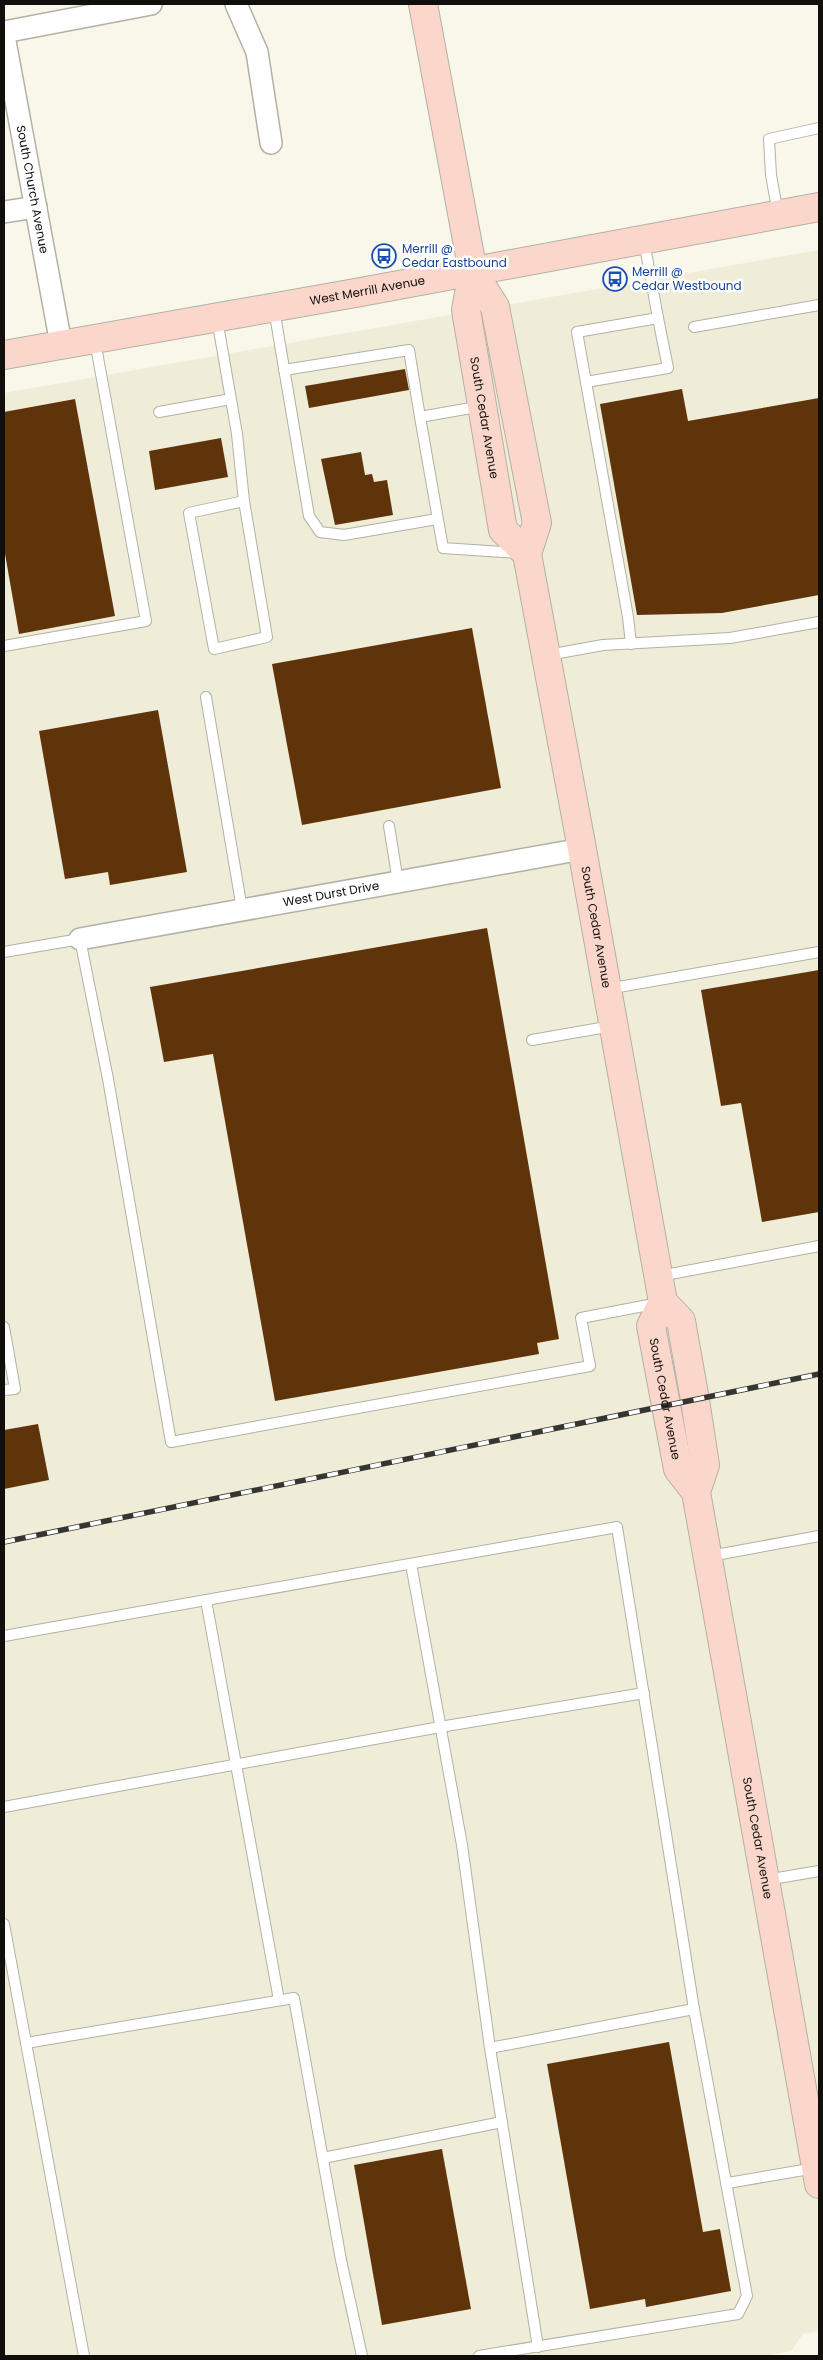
<svg xmlns="http://www.w3.org/2000/svg" width="823" height="2360" viewBox="0 0 823 2360" font-family="Poppins,sans-serif">
<style>
.built{fill:#efecd8}
.building{fill:#60340a}
.lines{fill:none;stroke-linecap:round;stroke-linejoin:round}
.service-casing{stroke:#b3b1a5;stroke-width:12}
.minor-casing{stroke:#b3b1a5;stroke-width:24}
.secondary-casing{stroke:#b3b1a5;stroke-width:30}
.service{stroke:#fff;stroke-width:10}
.minor{stroke:#fff;stroke-width:21}
.secondary{stroke:#fbd6cb;stroke-width:28}
.rail-casing{stroke:#36352f;stroke-width:5.5}
.rail{stroke:#fff;stroke-width:4;stroke-dasharray:11;stroke-linecap:butt}
.labels{text-anchor:middle;stroke-width:5;stroke-linejoin:round;paint-order:stroke}
.street-label{font-size:12px;fill:#100f0b;stroke:#fff}
.transit-label{font-size:12px;fill:#164399;stroke:#fff;text-anchor:start}
</style>
<rect width="100%" height="100%" fill="#f9f7ea"/>
<polygon class="built" points="819,250 819,2331 803,2334 791,2351 765,2356 4,2356 4,393"/>
<g class="building">
<polygon points="405,369 409,390 309,408 305,386"/>
<polygon points="682,389 688,421 819,398 819,595 722,613 637,615 600,404"/>
<polygon points="75,399 115,616 19,634 4,548 4,412"/>
<polygon points="221,438 228,477 155,490 149,451"/>
<polygon points="361,452 365,475 372,474 374,482 387,480 393,515 335,525 321,459"/>
<polygon points="472,628 501,788 302,825 272,664"/>
<polygon points="158,710 187,872 110,885 108,872 65,879 39,731"/>
<polygon points="487,928 559,1339 537,1343 539,1354 275,1401 213,1054 164,1062 150,987"/>
<polygon points="819,970 819,1212 762,1222 741,1103 721,1106 701,990"/>
<polygon points="38,1424 49,1480 4,1489 4,1430"/>
<polygon points="669,2042 703,2232 720,2229 731,2291 646,2307 645,2299 590,2309 547,2064"/>
<polygon points="442,2149 471,2309 382,2325 354,2165"/>
</g>
<g class="lines">
<g class="service-casing">
<g id="service">
<polyline points="778,214 771,175 769,139 819,128"/>
<polyline points="274,309 309,516 320,532 344,535 437,519"/>
<polyline points="217,319 237,434 244,501 267,637 214,649 189,513 244,501"/>
<polyline points="694,327 819,305"/>
<polyline points="284,370 409,350 420,417"/>
<polyline points="586,382 668,368 658,318"/>
<polyline points="482,406 420,417 443,548 518,553"/>
<polyline points="159,412 231,399"/>
<polyline points="631,644 628,617 577,332 658,318 644,241"/>
<polyline points="4,646 146,621 95,341"/>
<polyline points="548,655 603,645 730,638 819,622"/>
<polyline points="206,697 242,909"/>
<polyline points="389,826 398,882"/>
<polyline points="4,952 80,939 108,1079 171,1442 590,1366 581,1318 659,1303"/>
<polyline points="607,989 819,952"/>
<polyline points="532,1040 612,1026"/>
<polyline points="660,1276 819,1246"/>
<polyline points="4,1327 15,1389 4,1390"/>
<polyline points="710,1556 819,1536"/>
<polyline points="411,1564 462,1845 490,2048 538,2347"/>
<polyline points="206,1600 279,2000"/>
<polyline points="4,1636 617,1527 694,2009 747,2296 738,2314 503,2352"/>
<polyline points="4,1807 440,1727 644,1693"/>
<polyline points="766,1880 819,1871"/>
<polyline points="4,1924 84,2356"/>
<polyline points="26,2043 294,1998 341,2260 362,2356"/>
<polyline points="490,2048 694,2009"/>
<polyline points="323,2158 502,2122"/>
<polyline points="728,2183 815,2168"/>
<polyline points="479,2356 503,2352 504,2356"/>
</g>
</g>
<g class="minor-casing">
<g id="minor">
<polyline points="236,4 257,52 271,143"/>
<polyline points="4,32 151,4"/>
<path id="s1" d="M 4,36 L 61,344"/>
<polyline points="4,212 36,207"/>
<path id="s2" d="M 80,939 L 582,849"/>
</g>
</g>
<g class="secondary-casing">
<g id="secondary">
<path id="s3" d="M 423,4 L 473,272 L 495,307 L 537,523 L 527,554 L 582,849 L 663,1302 L 681,1321 L 695,1400 L 705,1465 L 696,1492 L 819,2184"/>
<path id="s4" d="M 473,272 L 466,310 L 503,530 L 527,554"/>
<path id="s5" d="M 4,355 L 361,292 L 819,207"/>
<path id="s6" d="M 663,1302 L 651,1326 L 678,1469 L 696,1492"/>
</g>
</g>
<use href="#service" class="service"/>
<use href="#minor" class="minor"/>
<use href="#secondary" class="secondary"/>
<g class="rail-casing">
<polyline id="rail" points="4,1542 819,1374"/>
</g>
<use href="#rail" class="rail"/>
</g>
<defs>
<g id="bus-ring" transform="scale(1.25)"><circle r="9.5" fill="#fff" stroke="#1a4fb4" stroke-width="1.5"/><path d="M-5-6H5V4H4V6H2V4H-2V6H-4V4H-5ZM-3.5-4V0h7V-4ZM-3.5 1.2v1.5H-2V1.2ZM2 1.2v1.5H3.5V1.2Z" fill="#1a4fb4"/></g>
</defs>
<g fill-rule="evenodd">
<use href="#bus-ring" x="384" y="256"/>
<use href="#bus-ring" x="615" y="279"/>
</g>
<g class="labels">
<g class="street-label">
<text dy="4" stroke="none"><textPath href="#s1" startOffset="156">South Church Avenue</textPath></text>
<text dy="4" stroke="none"><textPath href="#s5" startOffset="369">West Merrill Avenue</textPath></text>
<text dy="4" stroke="none"><textPath href="#s4" startOffset="148">South Cedar Avenue</textPath></text>
<text dy="4" stroke="none"><textPath href="#s2" startOffset="255">West Durst Drive</textPath></text>
<text dy="4" stroke="none"><textPath href="#s3" startOffset="946">South Cedar Avenue</textPath></text>
<text dy="4" stroke="none"><textPath href="#s6" startOffset="101">South Cedar Avenue</textPath></text>
<text dy="4" stroke="none"><textPath href="#s3" startOffset="1879">South Cedar Avenue</textPath></text>
</g>
<g class="transit-label">
<text x="402" y="253">Merrill @<tspan x="402" dy="14">Cedar Eastbound</tspan></text>
<text x="632" y="276">Merrill @<tspan x="632" dy="14">Cedar Westbound</tspan></text>
</g>
</g>
<rect width="823" height="2360" fill="none" stroke="#100f0b" stroke-width="10"/>
</svg>
